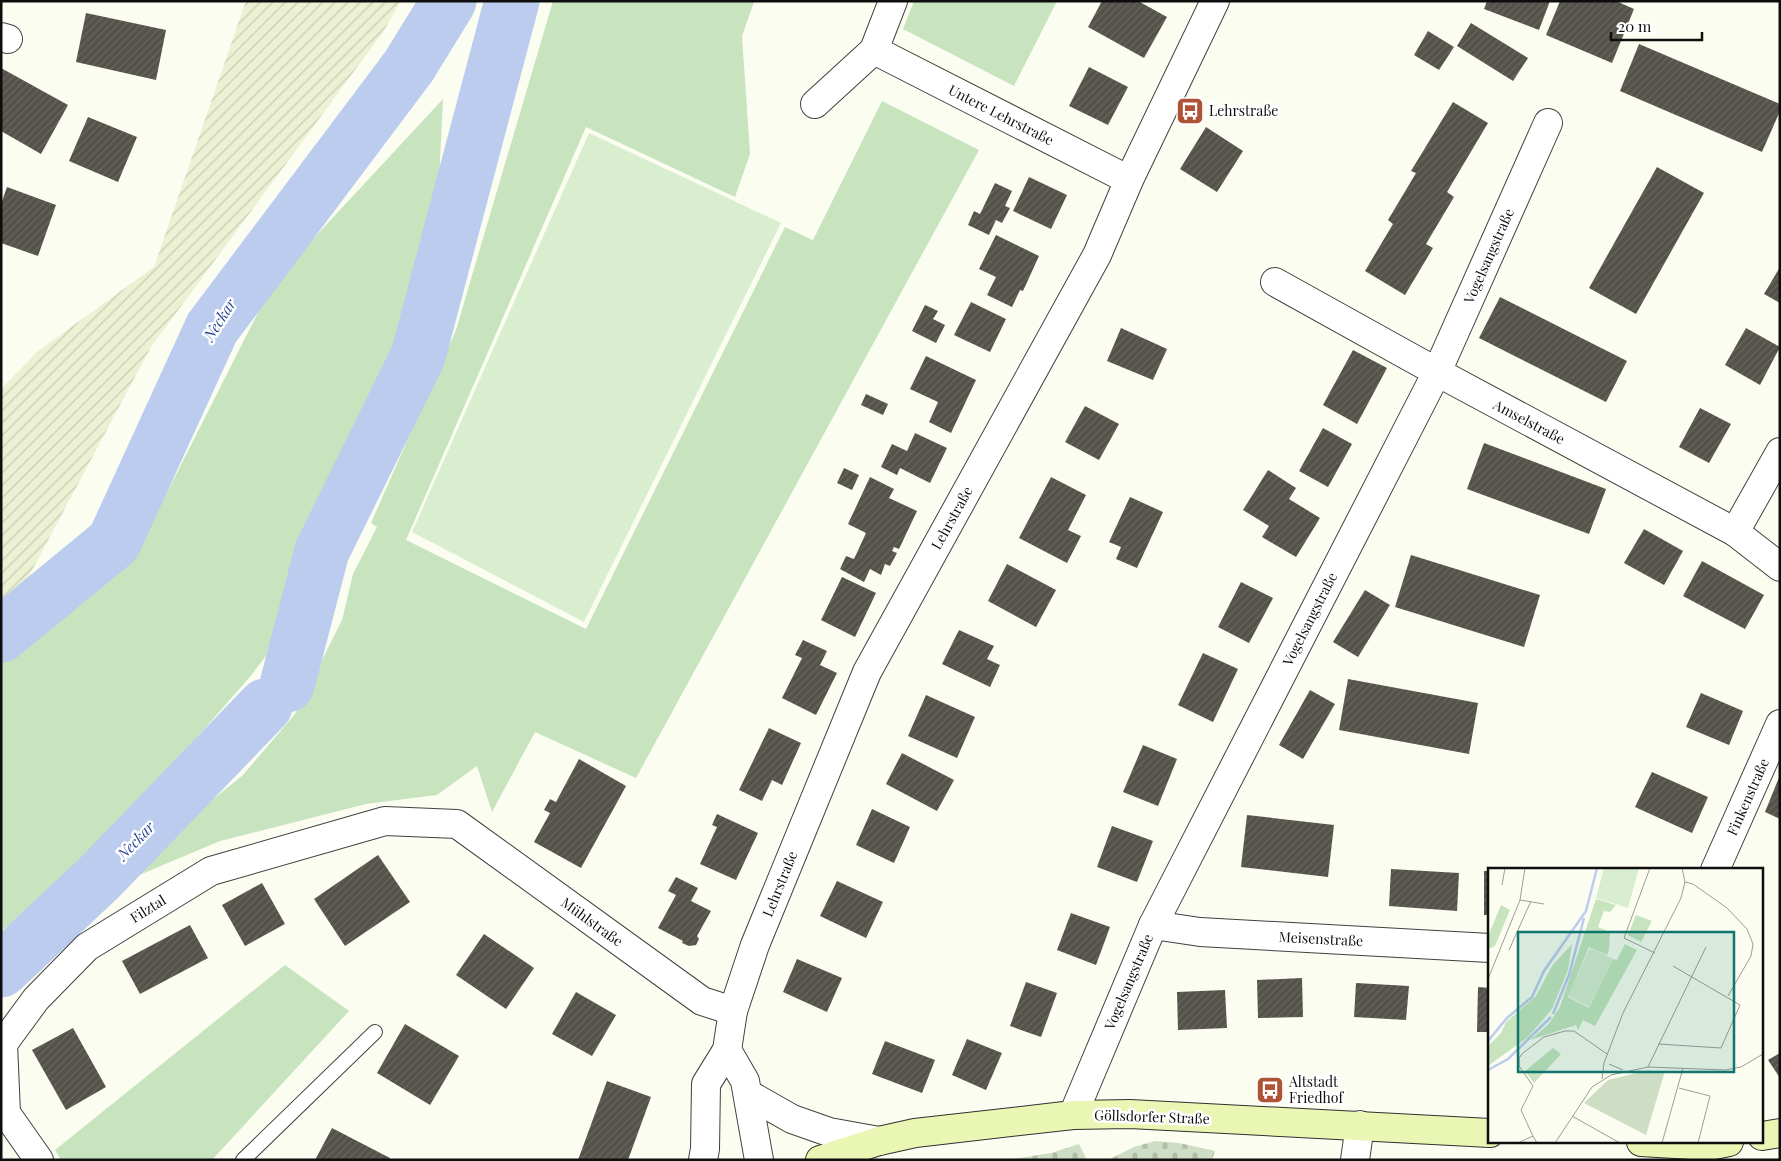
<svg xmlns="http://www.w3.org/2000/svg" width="1781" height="1161" viewBox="0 0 1781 1161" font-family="'Playfair Display',serif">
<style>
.farmland{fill:url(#farmland-furrows)}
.grass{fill:#c7e4be}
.cemetery{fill:url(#cemetery-stones)}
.pitch{fill:#d9edcf}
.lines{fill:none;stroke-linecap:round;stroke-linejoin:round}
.river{stroke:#bbccef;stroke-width:55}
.building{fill:url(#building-hatch)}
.lane-casing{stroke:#414141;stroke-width:16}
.street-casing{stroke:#414141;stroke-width:30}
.secondary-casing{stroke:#303030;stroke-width:30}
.lane{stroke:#fff;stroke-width:14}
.street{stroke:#fff;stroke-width:28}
.secondary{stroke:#eaf6b3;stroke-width:28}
.labels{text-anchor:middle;stroke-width:5;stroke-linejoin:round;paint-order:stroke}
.poi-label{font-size:14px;fill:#0e0e0e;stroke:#fff;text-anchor:start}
.street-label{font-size:14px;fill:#0e0e0e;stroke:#fff}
.water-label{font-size:15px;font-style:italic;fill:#254392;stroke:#fff}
.inset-river{fill:none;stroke:#bbccef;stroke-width:2.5}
.inset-road{fill:none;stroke:#9d9d96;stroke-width:1}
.view{fill:#0f766e;fill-opacity:0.15;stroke:#0f766e;stroke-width:2.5}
.inset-edge{fill:none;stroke:#0e0e0e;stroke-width:2.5}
</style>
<defs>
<pattern id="farmland-furrows" width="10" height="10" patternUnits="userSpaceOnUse" patternTransform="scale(1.25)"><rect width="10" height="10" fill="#ebf1d3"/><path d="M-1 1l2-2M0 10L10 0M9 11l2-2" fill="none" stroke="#c8cdb4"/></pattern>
<pattern id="cemetery-stones" width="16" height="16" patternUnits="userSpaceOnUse" patternTransform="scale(1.25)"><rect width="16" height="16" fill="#cedec4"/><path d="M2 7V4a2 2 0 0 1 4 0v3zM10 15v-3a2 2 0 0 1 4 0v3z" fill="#b0bda7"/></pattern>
<pattern id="building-hatch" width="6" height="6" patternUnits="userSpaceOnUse" patternTransform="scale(1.25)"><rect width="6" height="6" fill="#55524c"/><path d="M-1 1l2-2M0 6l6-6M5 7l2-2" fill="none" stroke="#696661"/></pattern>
</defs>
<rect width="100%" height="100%" fill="#fcfdf1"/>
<polygon class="farmland" points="246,1 401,1 383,32 151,347 20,593 1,607 1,389 38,351 154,267"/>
<g class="grass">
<polygon points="553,1 754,2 742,36 750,154 735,197 586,127 406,540 586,629 785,227 813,240 882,101 979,150 636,778 535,732 492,812 477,766 437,795 366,804 220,841 99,892 243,775 295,714 342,620 353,574 377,527 371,523 456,330"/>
<polygon points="914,1 1057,1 1014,86 903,29"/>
<polygon points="443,99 438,202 411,319 359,430 276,643 249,678 78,873 1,931 1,654 146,534 274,281"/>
<polygon points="285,965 349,1011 212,1160 61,1160 55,1150"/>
</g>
<g class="cemetery">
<polygon points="1155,1141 1179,1143 1215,1151 1212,1160 1108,1160 1134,1147"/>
<polygon points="1079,1144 1087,1160 1006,1160 1051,1153"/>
</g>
<polygon class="pitch" points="589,133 781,223 584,622 412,532"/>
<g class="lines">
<g class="river">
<polyline points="1,635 114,542 212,328 409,66 449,1"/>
<polyline points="287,685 322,551 418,356 512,1"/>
<polyline points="1,970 100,877 265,706"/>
</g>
</g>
<g class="building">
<polygon points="1102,1 1138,1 1167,17 1144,58 1088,27"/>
<polygon points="1487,1 1550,1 1539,30 1484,9"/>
<polygon points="1560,1 1616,1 1634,9 1612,63 1546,35"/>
<polygon points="86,13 166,30 156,80 76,62"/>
<polygon points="1471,23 1528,58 1513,81 1457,46"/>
<polygon points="1428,31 1454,47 1439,70 1414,55"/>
<polygon points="1639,44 1780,104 1780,111 1762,152 1620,91"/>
<polygon points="1089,67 1128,87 1108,125 1069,106"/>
<polygon points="1,68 68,105 41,154 1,131"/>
<polygon points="1453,102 1488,123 1447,192 1454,197 1426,244 1433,248 1405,295 1365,271 1393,224 1388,220 1416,173 1411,171"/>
<polygon points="88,117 137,137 118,182 69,161"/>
<polygon points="1206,127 1243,151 1217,192 1180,169"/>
<polygon points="1657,167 1704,193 1636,314 1589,288"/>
<polygon points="1029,177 1067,195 1051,229 1013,211"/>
<polygon points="995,183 1012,191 1005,206 1010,208 1002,223 996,220 989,235 968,225 974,211 980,214"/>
<polygon points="7,187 56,205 38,256 1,243 1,204"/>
<polygon points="996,235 1039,256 1023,291 1020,290 1012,307 987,295 996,277 979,269"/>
<polygon points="1780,267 1780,303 1764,294"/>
<polygon points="1500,297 1627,361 1606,402 1479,338"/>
<polygon points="971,302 1006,319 990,352 954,335"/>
<polygon points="925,305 938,311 933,319 945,325 936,343 912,331"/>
<polygon points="1121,328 1167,349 1153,380 1107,361"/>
<polygon points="1746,328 1780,347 1760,385 1725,365"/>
<polygon points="1353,350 1387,368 1357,424 1323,405"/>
<polygon points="926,356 976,380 951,433 929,422 938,402 910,389"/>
<polygon points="866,394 888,404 883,415 861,405"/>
<polygon points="1085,406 1119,424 1099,460 1065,442"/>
<polygon points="1700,408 1731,424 1709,463 1679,447"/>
<polygon points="1323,428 1352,444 1328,487 1299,471"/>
<polygon points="915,433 947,448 930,483 900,468 897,475 881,467 892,444 907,451"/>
<polygon points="1484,443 1606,489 1589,534 1467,489"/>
<polygon points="844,468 859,475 852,490 837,483"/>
<polygon points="1268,470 1296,488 1289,499 1320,518 1296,557 1262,537 1269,526 1243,510"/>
<polygon points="870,477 894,489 889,498 917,511 899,549 894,547 892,551 897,553 890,566 885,564 881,575 870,569 864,582 840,569 846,556 854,559 866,533 848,524"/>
<polygon points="1051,477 1086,495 1068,530 1081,536 1067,563 1019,538"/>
<polygon points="1130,497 1163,512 1137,568 1116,559 1121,547 1109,542"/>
<polygon points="1644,529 1683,551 1664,585 1624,563"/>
<polygon points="1411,555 1540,595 1524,647 1395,607"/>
<polygon points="1702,561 1764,595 1745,629 1683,596"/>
<polygon points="1007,564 1056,590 1036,627 988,601"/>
<polygon points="842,577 876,593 855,637 821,620"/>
<polygon points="1241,582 1273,598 1249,643 1218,627"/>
<polygon points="1365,590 1390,605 1358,657 1333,642"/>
<polygon points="959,630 994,646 987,659 1000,665 990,687 942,664"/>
<polygon points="803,640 827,651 820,665 837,673 816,715 782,698 802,658 795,655"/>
<polygon points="1203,653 1238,669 1213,722 1178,705"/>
<polygon points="1348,679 1478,703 1469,754 1339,730"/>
<polygon points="1310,690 1335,704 1303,759 1279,745"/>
<polygon points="1701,693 1743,711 1729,745 1686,727"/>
<polygon points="926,695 975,717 957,758 908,736"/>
<polygon points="769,728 801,743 782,785 772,780 762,801 739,790"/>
<polygon points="1143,745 1177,759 1158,806 1123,792"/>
<polygon points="902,753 954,780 937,811 886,784"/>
<polygon points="579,759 626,786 581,868 534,842 550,813 544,810 550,799 556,802"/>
<polygon points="1652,772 1708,797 1692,833 1635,807"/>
<polygon points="1780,775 1780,819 1765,812"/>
<polygon points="872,809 910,827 894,863 856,845"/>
<polygon points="717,814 758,833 736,880 700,864 717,827 712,825"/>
<polygon points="1247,815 1334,825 1328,877 1241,867"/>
<polygon points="1112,826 1153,841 1137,882 1097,867"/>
<polygon points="378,855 410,902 345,946 314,899"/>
<polygon points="1391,869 1459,873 1457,911 1389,906"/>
<rect x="1484" y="871" width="6" height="44"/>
<polygon points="676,877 698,888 691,901 711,911 697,936 699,939 696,945 689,946 682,943 683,941 658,928 676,895 668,891"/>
<polygon points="837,881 883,902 866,938 820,916"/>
<polygon points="262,883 285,924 245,946 222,905"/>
<polygon points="1071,913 1110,927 1096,965 1057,950"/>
<polygon points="190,925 208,958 140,994 122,961"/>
<polygon points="484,934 534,968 506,1009 456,975"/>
<polygon points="797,959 842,978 827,1012 783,992"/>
<polygon points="1302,978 1303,1017 1258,1018 1257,980"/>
<polygon points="1026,982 1057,993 1041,1037 1010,1026"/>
<polygon points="1356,983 1409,986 1406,1020 1354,1017"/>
<polygon points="1478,987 1490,988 1490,1032 1477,1032"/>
<polygon points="1225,990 1227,1028 1178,1030 1177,992"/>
<polygon points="576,992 616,1015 592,1056 552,1034"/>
<polygon points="405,1024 459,1056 430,1105 377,1073"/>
<polygon points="73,1028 106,1087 66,1110 32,1050"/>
<polygon points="967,1039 1002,1053 986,1090 952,1075"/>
<polygon points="885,1041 935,1060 922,1093 872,1074"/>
<polygon points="1780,1053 1780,1078 1768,1060"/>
<polygon points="607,1081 651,1097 628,1160 578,1160"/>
<polygon points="332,1128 390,1158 389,1160 315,1160"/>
</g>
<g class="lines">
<g class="lane-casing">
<polyline id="lane" points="243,1160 375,1032"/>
</g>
<g class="street-casing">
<g id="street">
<polyline points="893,1 874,50 1129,180"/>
<polyline points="1,37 8,39"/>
<polyline points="815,104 874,50"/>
<polyline points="1275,282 1437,372 1735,532 1780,567"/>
<polyline points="1735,532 1780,452"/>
<polyline points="1715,870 1780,724"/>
<polyline points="1153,925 1200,932 1490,948"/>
<polyline points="727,1050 745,1081 759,1160"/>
<polyline points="748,1094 792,1119 829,1132 879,1141"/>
<polyline points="1073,1115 1153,925 1437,372 1548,123"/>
<polyline points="39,1160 6,1113 3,1044 36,999 87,947 211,871 385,821 457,824 702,1001 733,1011"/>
<polyline points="703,1160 705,1149 706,1084 727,1050 733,1011 755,945 867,672 1097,255 1129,180 1215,1"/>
<polyline points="1355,1160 1360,1125"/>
</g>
</g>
<g class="secondary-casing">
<g id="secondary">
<polyline points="1762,1136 1780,1133"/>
<polyline points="1641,1142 1709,1146 1729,1142"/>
<polyline points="820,1160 879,1141 915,1133 1073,1115 1130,1114 1490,1133"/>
</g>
</g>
<use href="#lane" class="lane"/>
<use href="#street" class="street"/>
<use href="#secondary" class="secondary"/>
</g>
<defs>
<g id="bus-square" transform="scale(1.4375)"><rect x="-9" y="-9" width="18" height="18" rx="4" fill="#ae5336" stroke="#fff"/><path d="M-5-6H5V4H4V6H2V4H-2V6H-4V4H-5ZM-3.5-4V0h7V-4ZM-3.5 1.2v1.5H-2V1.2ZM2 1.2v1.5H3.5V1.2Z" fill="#fff"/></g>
</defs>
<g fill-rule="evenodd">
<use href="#bus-square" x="1190" y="111"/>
<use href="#bus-square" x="1270" y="1090"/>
</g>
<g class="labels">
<g class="poi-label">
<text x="1209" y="116">Lehrstraße</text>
<text x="1289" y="1087">Altstadt<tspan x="1289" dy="16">Friedhof</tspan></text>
</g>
<g class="street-label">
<text transform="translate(1001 115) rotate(27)" y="5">Untere Lehrstraße</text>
<text transform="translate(1489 256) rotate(-66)" y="5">Vogelsangstraße</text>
<text transform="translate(1529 422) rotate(28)" y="5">Amselstraße</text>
<text transform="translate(952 518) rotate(-61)" y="5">Lehrstraße</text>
<text transform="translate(1310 619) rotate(-63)" y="5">Vogelsangstraße</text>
<text transform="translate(1748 797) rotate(-66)" y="5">Finkenstraße</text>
<text transform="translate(780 884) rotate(-68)" y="5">Lehrstraße</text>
<text transform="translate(148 909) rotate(-32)" y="5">Filztal</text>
<text transform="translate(592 922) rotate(36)" y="5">Mühlstraße</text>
<text transform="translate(1321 939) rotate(3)" y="5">Meisenstraße</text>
<text transform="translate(1129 982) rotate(-67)" y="5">Vogelsangstraße</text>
<text transform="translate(1152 1117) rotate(2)" y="5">Göllsdorfer Straße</text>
</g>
<g class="water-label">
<text transform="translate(220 320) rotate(-57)" y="5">Neckar</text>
<text transform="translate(136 841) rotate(-46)" y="5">Neckar</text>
</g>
</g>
<g transform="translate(1488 868)">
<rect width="275" height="275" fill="#fcfdf1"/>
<path d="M 108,31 L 128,37 L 122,44 L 116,43 L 110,59 L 122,64 L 121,82 L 119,87 L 101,79 L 80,129 L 101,140 L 125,91 L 129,92 L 137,76 L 149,82 L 107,158 L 95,152 L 90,162 L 88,157 L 42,172 L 60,157 L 72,139 ZM 13,37 L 22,42 L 7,78 L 0,81 L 0,68 ZM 148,47 L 164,53 L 153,74 L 140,67 ZM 84,76 L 80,102 L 64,141 L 40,169 L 0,198 L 0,178 L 13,165 L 18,154 L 48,128 L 64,98 ZM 65,180 L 73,186 L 46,215 L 37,203 Z" fill="#c7e4be"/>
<path d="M 161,202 L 163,205 L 177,203 L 158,267 L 96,235 L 120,212 Z" fill="#cedec4"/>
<path d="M 116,0 L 151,0 L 140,40 L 108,30 ZM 102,80 L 125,91 L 101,139 L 80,128 Z" fill="#d9edcf"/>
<path class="inset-river" d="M 65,146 L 81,107 L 96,50M 0,173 L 19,150 L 44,129 L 56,103 L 98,43 L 109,0M 0,202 L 20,191 L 63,149"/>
<path class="inset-road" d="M 162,0 L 136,70 L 167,85M 197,14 L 205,16 L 239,40 L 259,61 L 265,76 L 263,88 L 240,128M 14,17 L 17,0M 32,32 L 56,36M 21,82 L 43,33M 0,111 L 32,32 L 37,0M 170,176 L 233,180 L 252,137 L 185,98M 121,196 L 135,202M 160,199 L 218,79M 114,211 L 116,195 L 135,145 L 193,30 L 197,14 L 194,0M 191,220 L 222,228 L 210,275M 84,248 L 132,275M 45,268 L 33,242 L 45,218 L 31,198 L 31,190 L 35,185 L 56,169 L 77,163 L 86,163 L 119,186M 30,275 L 45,268 L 49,275M 67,275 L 104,219 L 123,207 L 160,199 L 237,202 L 253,199 L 275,186M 174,275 L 195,200"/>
<path class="view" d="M 30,64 L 246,64 L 246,204 L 30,204 Z"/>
<rect width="275" height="275" class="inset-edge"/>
</g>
<rect width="1781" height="1161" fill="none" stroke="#0e0e0e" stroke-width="5"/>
<path d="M1611 32v8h91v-8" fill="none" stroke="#0e0e0e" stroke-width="2.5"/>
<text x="1618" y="32" font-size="15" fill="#0e0e0e" stroke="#ffffff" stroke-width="4" paint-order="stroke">20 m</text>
</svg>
